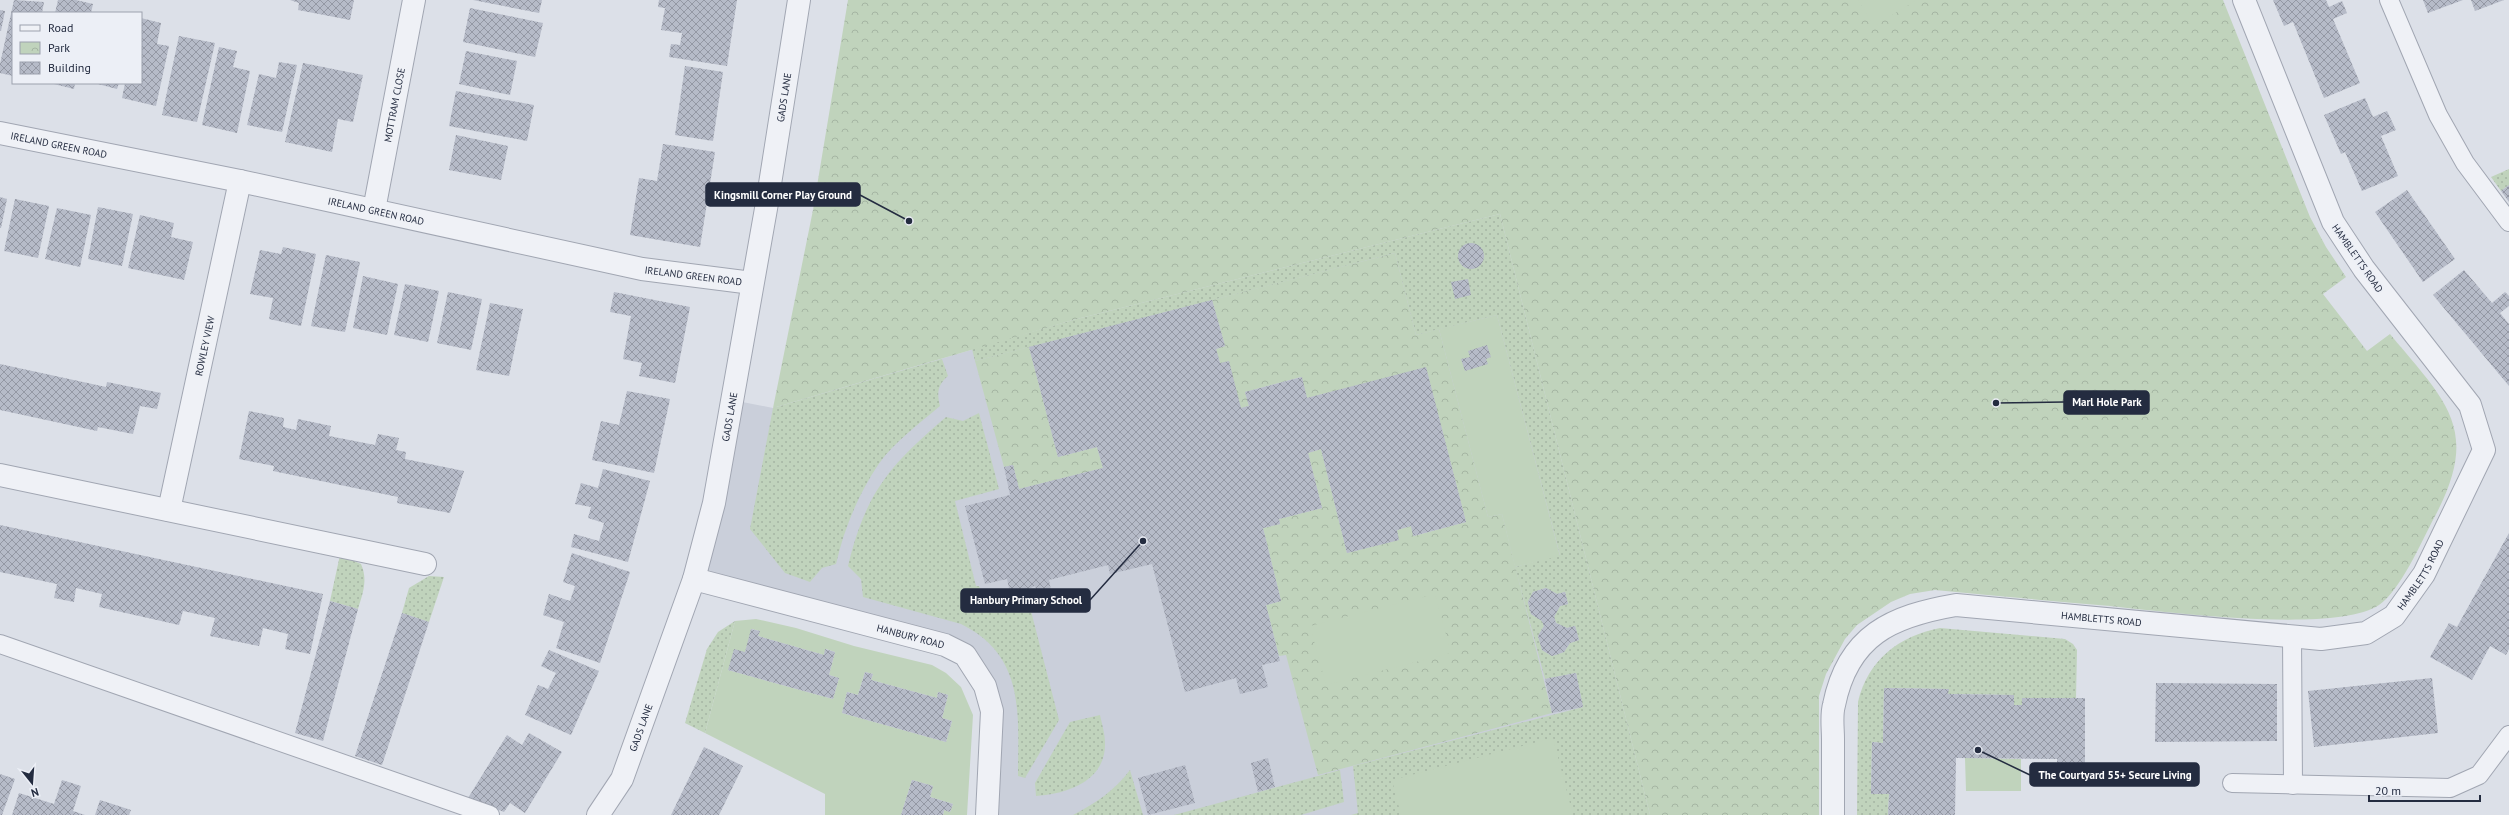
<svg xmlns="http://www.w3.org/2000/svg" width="2509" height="815" viewBox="0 0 2509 815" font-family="'PT Sans',sans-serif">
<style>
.built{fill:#cacfda}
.grass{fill:url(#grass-dots);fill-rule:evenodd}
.park{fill:url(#park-crowns)}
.garden{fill:#c0d3bc;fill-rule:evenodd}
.building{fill:url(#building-cross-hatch)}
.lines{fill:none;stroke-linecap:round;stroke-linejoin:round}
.service-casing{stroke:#a1a6b2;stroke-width:20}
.minor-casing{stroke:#a1a6b2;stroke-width:24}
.service{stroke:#eff1f6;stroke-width:18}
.minor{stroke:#eff1f6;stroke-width:22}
.labels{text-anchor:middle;stroke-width:3;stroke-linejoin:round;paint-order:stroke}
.street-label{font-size:10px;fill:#242c40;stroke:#eceff6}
.leader{fill:none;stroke:#242c40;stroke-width:1.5}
.callout-dot{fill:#242c40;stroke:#eceff6;stroke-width:1.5}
.callout{fill:#242c40;stroke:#242c40;stroke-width:1.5}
.callout-label{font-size:11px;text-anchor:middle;font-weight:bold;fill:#fff}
</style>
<defs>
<pattern id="grass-dots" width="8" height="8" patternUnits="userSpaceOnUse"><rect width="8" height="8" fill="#c0d3bc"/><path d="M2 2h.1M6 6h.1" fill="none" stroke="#a5b5a3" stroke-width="1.8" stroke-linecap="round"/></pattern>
<pattern id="park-crowns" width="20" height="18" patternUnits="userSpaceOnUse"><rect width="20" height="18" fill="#c0d3bc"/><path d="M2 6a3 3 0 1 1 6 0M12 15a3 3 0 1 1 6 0" fill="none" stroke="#a5b5a3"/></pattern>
<pattern id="building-cross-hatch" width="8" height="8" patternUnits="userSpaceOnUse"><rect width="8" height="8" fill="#b6bbc8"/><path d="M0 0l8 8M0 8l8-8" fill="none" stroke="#9498a4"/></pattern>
</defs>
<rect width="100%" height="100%" fill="#dce0e8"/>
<polygon class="built" points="1500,214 1650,815 987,815 992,711 965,655 694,579 732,400 773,408 1073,320"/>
<g class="grass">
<polygon points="2509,169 2509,185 2501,191 2491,177"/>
<path d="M 1500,214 L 1650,815 L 1351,815 L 1358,813 L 1353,766 L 1583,707 L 1576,673 L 1545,679 L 1515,567 L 1560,555 L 1497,315 L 1416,335 L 1395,253 L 975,361 L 972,349 L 1073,320 ZM 1546,588 L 1557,594 L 1565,592 L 1568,604 L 1560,606 L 1554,617 L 1556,623 L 1567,628 L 1575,626 L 1579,640 L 1570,643 L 1564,652 L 1552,656 L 1542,650 L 1538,636 L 1544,626 L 1542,621 L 1531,614 L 1528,602 L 1533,592 Z"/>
<path d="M 942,359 L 948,376 C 937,385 937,394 940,406 C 919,424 894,442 878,465 C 858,495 844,529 836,564 L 822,568 L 810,582 L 785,573 L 750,529 L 773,408 Z"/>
<path d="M 979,413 L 999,489 L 955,501 L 976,586 L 979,586 L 981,592 L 1031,611 L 1059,720 L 1025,778 L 1018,776 C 1018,715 1026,656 961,624 L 863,597 L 861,579 L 848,566 C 866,492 889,466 946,417 L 963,421 Z"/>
<path d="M 340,555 L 361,564 C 368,580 363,593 358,609 L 330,601 Z"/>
<polygon points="429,576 444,577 429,622 402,613 409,588"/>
<polygon points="735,621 705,733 685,723 707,649 718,632"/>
<path d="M 1940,628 L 2065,639 L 2073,644 L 2077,650 L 2076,699 L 2023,698 L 2022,705 L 2014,705 L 2014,695 L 1948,694 L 1948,689 L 1884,688 L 1883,743 L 1872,742 L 1871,794 L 1889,794 L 1888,815 L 1857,815 L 1858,702 C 1868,660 1899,636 1940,628 Z"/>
<path d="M 1100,715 C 1102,724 1105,734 1105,743 C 1106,781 1067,794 1036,796 L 1035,783 L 1070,722 Z"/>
<path d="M 1130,770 L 1143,815 L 1073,815 C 1096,803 1114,791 1130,770 Z"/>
<polygon points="1340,770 1344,802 1301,815 1174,815"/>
</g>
<g class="park">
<path d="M 848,0 L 2223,0 L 2310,217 L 2326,247 L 2346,277 L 2323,294 L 2367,351 L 2390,334 C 2446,402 2482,429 2434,518 C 2422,541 2400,591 2379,605 C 2335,634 2167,612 2110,606 C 2052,601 1994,596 1935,590 L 1910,594 L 1891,602 L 1857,625 L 1845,639 L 1826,674 L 1819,696 L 1819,815 L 1650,815 L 1500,214 L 1073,320 L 773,408 L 813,210 Z"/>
<polygon points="1395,253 1416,335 1439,329 1488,517 1502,514 1552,713 1318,775 1286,655 1279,656 1266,605 1281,601 1263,528 1280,524 1279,519 1322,508 1308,453 1321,449 1347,553 1398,540 1397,530 1411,526 1414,536 1466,522 1426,368 1307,398 1301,377 1245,392 1249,406 1241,408 1220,363 1216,349 1225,346 1212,300"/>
<polygon points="1029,347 1058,457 1097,447 1103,468 1019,489 1013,465 1004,467 975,361"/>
</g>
<g class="garden">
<polygon points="1858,0 1917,0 1874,26"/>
<polygon points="1497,315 1560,556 1515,567 1502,514 1488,517 1439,329"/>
<polygon points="1435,594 1451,653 1326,685 1310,626"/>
<path d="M 756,619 L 796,628 L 854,646 L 932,665 L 946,673 L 961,687 L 973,715 L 967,815 L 943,815 L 944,810 L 950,812 L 953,804 L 930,797 L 933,786 L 912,780 L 901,815 L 825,815 L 825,794 L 705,733 L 735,621 ZM 752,629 L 760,631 L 758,636 L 824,655 L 826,649 L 835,652 L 829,675 L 839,678 L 833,699 L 728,670 L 745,652 ZM 865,672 L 873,674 L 871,680 L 937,698 L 938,692 L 948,695 L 942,718 L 952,721 L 946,742 L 842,713 L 847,692 L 858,695 Z"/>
<polygon points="1553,738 1573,815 1401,815 1392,780"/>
<polygon points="1965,758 2021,759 2021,791 1966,791"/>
</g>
<g class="building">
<polygon points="14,0 44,2 42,13 13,13 13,76 0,73 0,64"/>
<polygon points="58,0 76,0 93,4 91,13 55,13"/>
<polygon points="290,0 354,0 350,20 298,10 299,3"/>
<polygon points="473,0 542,0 539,13"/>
<polygon points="659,0 737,0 727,66 669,57 671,44 680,45 682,33 661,30 665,8 658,7"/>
<polygon points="2273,0 2326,0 2329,7 2342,1 2347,13 2333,19 2360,83 2324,98 2293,22 2284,26"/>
<polygon points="2423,0 2463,0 2428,13"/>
<polygon points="2471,0 2504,0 2475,11"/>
<polygon points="470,8 543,23 535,57 463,42"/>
<polygon points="0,10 5,11 1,31 0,31"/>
<polygon points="141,18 161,23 157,44 169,46 156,106 122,98 125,83 141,83"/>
<polygon points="179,36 215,43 197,122 162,115"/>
<polygon points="219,47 237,51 233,67 250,71 237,133 202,125"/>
<polygon points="466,51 517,61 510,95 459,84"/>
<polygon points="279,62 297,65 282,132 247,125 259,74 276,78"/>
<polygon points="303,63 363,75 353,122 338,119 332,152 285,142"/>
<polygon points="685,66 723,72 713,141 675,135"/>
<polygon points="50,83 75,83 74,89"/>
<polygon points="94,83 119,83 117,89"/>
<polygon points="456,91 534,105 527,141 449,126"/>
<polygon points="2365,98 2373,117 2387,111 2396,130 2381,136 2398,176 2362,191 2345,152 2341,154 2324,115"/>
<polygon points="456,135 508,146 501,180 449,170"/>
<polygon points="663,144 715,152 700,247 630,235 639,178 657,181"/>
<polygon points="2509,185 2509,202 2501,191"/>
<polygon points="2407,190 2455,259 2423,282 2375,212"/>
<polygon points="0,197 7,199 1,228 0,228"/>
<polygon points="15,199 49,206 38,258 4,251"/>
<polygon points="98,207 133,214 122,266 88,259"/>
<polygon points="57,208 91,215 80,267 45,259"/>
<polygon points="140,215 174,223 171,237 193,242 184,280 128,268"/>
<circle cx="1471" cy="256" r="13"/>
<polygon points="283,247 316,254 301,326 269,319 273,298 250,294 260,250 281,254"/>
<polygon points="326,255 360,262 345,332 311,326"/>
<polygon points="2464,270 2492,303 2505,292 2509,296 2509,306 2500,313 2509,324 2509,386 2433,295"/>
<polygon points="363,276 398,284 387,335 353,328"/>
<polygon points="1468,279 1471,295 1455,299 1451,282"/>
<polygon points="405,284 439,291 428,342 394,335"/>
<polygon points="448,292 482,299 471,350 437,343"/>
<polygon points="614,292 690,307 675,383 639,376 642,363 623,359 631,316 610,312"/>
<polygon points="1212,300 1225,346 1216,349 1220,363 1229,361 1241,408 1249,406 1245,392 1302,377 1307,398 1426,367 1466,522 1413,536 1411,526 1397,530 1399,540 1347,553 1321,449 1308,453 1322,508 1279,519 1280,524 1263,528 1281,601 1266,605 1280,661 1262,665 1268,687 1240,694 1236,678 1185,692 1152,564 1110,574 1108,565 1049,580 1051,590 1038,593 1035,586 1011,597 1007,579 985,584 965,506 1010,495 1004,467 1013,465 1019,489 1103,468 1097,447 1058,457 1029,347"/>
<polygon points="490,303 523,309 509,376 476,370"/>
<polygon points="1487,345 1491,357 1486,359 1488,364 1465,371 1461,359 1470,357 1468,351"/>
<polygon points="0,364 106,387 107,382 161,393 157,409 140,406 133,434 98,427 97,431 0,410"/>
<polygon points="627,391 670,399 654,473 592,460 601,421 619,425"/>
<polygon points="249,411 284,418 283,427 296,430 298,419 331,426 329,436 375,445 378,434 399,438 396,450 406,452 405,459 464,471 450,513 397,503 398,497 273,471 274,466 239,459"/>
<polygon points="603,469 650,481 628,562 571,547 574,534 599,541 604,523 588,518 591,507 575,504 581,483 598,488"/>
<polygon points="0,525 323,594 310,654 285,649 288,634 263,628 259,646 210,636 215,618 183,611 179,625 99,607 102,594 76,588 74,602 54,598 57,584 0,572"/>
<polygon points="2509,533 2509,649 2506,655 2490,646 2472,680 2430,657 2449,623 2457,627"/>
<polygon points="572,553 630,572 600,663 556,648 564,622 543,615 549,594 570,601 575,586 563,582"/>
<polygon points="1546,588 1557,594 1565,592 1568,604 1560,606 1554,617 1556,623 1567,628 1575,626 1579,640 1570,643 1564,652 1552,656 1542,650 1538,636 1544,626 1542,621 1531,614 1528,602 1533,592"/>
<polygon points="330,601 358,609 323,741 295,733"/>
<polygon points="402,613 429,622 382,765 355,756"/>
<polygon points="751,629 760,631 758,636 824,655 825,649 835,652 829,675 839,678 833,699 728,670 734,649 745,652"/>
<polygon points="549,650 599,671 571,735 525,715 538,685 548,689 556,673 541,666"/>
<polygon points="865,672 873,674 871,680 937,698 938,692 948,695 942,718 952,721 946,742 842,713 847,692 858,695"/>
<polygon points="1576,673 1583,707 1552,713 1545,679"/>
<polygon points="2432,678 2438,733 2314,747 2308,691"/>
<polygon points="2156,683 2277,684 2277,741 2155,742"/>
<polygon points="1884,688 1949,689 1948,694 2014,695 2014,705 2022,705 2022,698 2085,698 2085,768 2057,767 2057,759 1956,758 1955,815 1888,815 1889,794 1871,794 1872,742 1883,743"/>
<polygon points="529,733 562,752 525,813 510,803 504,812 468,798 507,735 522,745"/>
<polygon points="704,747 743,766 719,815 671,815"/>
<polygon points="1268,758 1275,787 1258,792 1251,763"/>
<polygon points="1185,765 1195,803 1148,815 1138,778"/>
<polygon points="0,774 15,779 2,815 0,815"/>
<polygon points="62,780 81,786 73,811 85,815 12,815 19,793 54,804"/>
<polygon points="912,780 933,786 930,797 953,804 950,812 944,810 943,815 901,815"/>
<polygon points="100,800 131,810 129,815 95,815"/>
</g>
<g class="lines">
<g class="service-casing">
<g id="service">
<polyline points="2389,0 2438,115 2465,163 2509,222"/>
<polyline points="2292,636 2293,785"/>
<polyline points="0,644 490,815"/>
<polyline points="2232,783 2450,788 2479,775 2509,735"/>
</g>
</g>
<g class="minor-casing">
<g id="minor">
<path id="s1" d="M 0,133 L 240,181 L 642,269 L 752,283"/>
<path id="s2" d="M 374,210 L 414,0"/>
<polyline points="0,475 425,564"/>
<path id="s3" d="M 169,510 L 240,181"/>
<path id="s4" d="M 694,579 L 945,645 L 965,655 L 985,686 L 992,711 L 987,815"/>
<path id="s5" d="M 598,815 L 622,779 L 694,579 L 714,503 L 767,203 L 799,0"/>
<path id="s6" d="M 1833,815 C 1833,790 1833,764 1833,739 C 1833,728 1831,715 1834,705 C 1848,635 1892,616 1956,605 L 2321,639 L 2366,633 L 2394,616 L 2424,574 L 2484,450 L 2470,405 L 2364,269 L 2333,222 L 2244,0"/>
</g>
</g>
<use href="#service" class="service"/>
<use href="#minor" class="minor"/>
</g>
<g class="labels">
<g class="street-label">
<text dy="4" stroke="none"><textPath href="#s5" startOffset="746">GADS LANE</textPath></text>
<text dy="4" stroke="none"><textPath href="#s2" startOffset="107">MOTTRAM CLOSE</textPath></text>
<text dy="4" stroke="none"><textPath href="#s1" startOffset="60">IRELAND GREEN ROAD</textPath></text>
<text dy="4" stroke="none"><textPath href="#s1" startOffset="384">IRELAND GREEN ROAD</textPath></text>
<text transform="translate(2358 258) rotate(55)" y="4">HAMBLETTS ROAD</text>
<text dy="4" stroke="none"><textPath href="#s1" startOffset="708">IRELAND GREEN ROAD</textPath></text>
<text dy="4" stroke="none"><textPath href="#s3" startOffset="168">ROWLEY VIEW</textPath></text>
<text dy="4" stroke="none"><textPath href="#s5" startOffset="422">GADS LANE</textPath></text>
<text dy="4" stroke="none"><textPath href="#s6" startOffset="775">HAMBLETTS ROAD</textPath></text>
<text dy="4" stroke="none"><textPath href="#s6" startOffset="427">HAMBLETTS ROAD</textPath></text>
<text dy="4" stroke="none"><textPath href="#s4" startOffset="224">HANBURY ROAD</textPath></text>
<text dy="4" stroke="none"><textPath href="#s5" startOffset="98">GADS LANE</textPath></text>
</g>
</g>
<path class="leader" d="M909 221L860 195M1996 403L2064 402M1143 541L1090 600M1978 750L2030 775"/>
<g class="callout-dot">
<circle cx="909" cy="221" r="4"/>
<circle cx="1996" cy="403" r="4"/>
<circle cx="1143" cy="541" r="4"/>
<circle cx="1978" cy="750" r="4"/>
</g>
<g class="callout">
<rect x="706" y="183" width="154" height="23" rx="4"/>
<rect x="2064" y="391" width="85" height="23" rx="4"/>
<rect x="961" y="589" width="129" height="23" rx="4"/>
<rect x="2030" y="763" width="169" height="23" rx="4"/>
</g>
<g class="callout-label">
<text x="783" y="199">Kingsmill Corner Play Ground</text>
<text x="2107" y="406">Marl Hole Park</text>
<text x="1026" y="604">Hanbury Primary School</text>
<text x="2115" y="779">The Courtyard 55+ Secure Living</text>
</g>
<rect x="12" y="12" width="130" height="72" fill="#eceff6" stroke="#9ca1ad"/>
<rect x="20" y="25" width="20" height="6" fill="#eff1f6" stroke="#9ca1ad"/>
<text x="48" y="32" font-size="12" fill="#242c40">Road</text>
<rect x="20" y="42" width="20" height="12" fill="url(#park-crowns)" stroke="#9ca1ad"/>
<text x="48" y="52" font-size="12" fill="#242c40">Park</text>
<rect x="20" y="62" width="20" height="12" fill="url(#building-cross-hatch)" stroke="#9ca1ad"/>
<text x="48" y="72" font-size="12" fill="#242c40">Building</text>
<g transform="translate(32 783) rotate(163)" stroke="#eceff6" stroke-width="3" paint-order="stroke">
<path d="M0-3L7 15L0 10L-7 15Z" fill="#242c40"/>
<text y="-6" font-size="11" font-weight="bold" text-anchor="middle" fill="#242c40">N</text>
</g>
<path d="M2369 795v6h111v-6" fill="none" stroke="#242c40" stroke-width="2"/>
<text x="2375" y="795" font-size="12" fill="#242c40" stroke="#eceff6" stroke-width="3" paint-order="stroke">20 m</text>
</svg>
